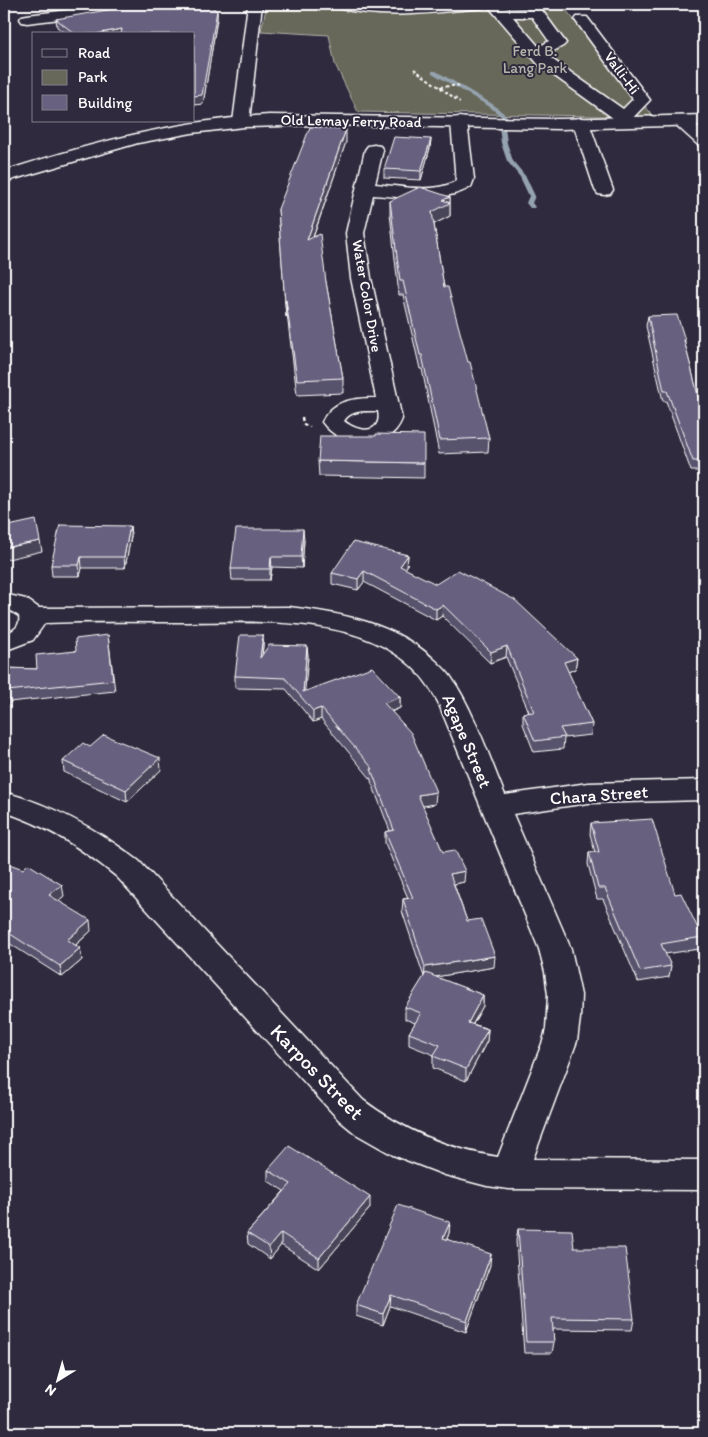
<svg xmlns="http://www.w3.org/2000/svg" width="708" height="1437" viewBox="0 0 708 1437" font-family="Itim,sans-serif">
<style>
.green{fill:#68685a;stroke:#b4b4ac}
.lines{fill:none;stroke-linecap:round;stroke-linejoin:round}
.stream{fill:#95a3af;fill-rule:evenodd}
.minor-casing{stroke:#fff;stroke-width:3}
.major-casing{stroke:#fff;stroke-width:3}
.path-far1{stroke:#fff;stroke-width:2;stroke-dasharray:3 2.5;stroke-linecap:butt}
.path{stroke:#fff;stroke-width:2.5;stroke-dasharray:4 3;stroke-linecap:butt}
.minor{fill:#2f2a3d;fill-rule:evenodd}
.major{fill:#2f2a3d;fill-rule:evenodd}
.wall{fill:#59536d;stroke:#fff}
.shaded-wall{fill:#494459;stroke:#fff}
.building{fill:#68617f;stroke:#fff}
.labels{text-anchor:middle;stroke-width:4;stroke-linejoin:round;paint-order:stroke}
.far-park-label{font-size:15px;fill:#b4b4ac;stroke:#2f2a3d}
.far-street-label{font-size:15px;fill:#fff;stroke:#2f2a3d}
.street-label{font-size:18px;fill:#fff;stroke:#2f2a3d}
.near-street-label{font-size:21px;fill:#fff;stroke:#2f2a3d}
</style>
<rect width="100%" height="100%" fill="#2f2a3d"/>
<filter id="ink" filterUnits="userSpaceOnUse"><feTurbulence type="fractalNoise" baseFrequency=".02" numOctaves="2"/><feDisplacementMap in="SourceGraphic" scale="10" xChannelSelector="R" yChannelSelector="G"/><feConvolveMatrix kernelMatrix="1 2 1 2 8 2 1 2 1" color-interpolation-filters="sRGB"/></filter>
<g filter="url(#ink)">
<polygon class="green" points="267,4 561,4 654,117 358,112 335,64 329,35 261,31"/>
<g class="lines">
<g class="stream">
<polygon points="432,71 436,71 494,105 508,117 503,118 490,107 432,73"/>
<polygon points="502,125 505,127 507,143 513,161 526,177 535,196 532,203 535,207 534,208 530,208 526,203 529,196 520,177 507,161 501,143 499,127"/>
</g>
<g class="minor-casing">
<g id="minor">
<polygon points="118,4 159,4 157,7 152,8 27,23 22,22 20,19 22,16 27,15"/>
<polygon points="248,4 262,4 249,122 247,126 235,126 233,122"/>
<path d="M 331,4 L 390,7 L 438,4 L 502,4 L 506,8 L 541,9 L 566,43 L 563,46 L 546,55 L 623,109 L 633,99 L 575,20 L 577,17 L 587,17 L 650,100 L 625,126 L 613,126 L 611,122 L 613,118 L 538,64 L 488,6 L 482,8 C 431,13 383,20 333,7 ZM 513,17 L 532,17 L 549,41 L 539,47 Z"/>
<polygon points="682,116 688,117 704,132 704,146 698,145 676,125 674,121 676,117"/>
<path d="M 459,117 L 465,118 L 467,122 L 474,179 L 471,187 C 441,204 406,197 373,195 L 364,233 L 371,278 L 402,419 C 389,453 341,449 322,422 C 332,400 354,398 376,398 L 351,278 L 346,233 L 365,150 L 368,146 L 374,145 L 380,146 L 383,150 L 375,184 C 400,186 433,194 456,181 L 451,122 L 453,118 ZM 378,411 C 383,435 358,433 344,421 C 351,409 366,411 378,411 Z"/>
<polygon points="581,118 587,119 589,123 613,190 610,194 604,195 598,194 595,190 573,123 575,119"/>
<path d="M 4,594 L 26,599 L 39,608 L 289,607 C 342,613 395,623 436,661 C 441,666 447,671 451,677 C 474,710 489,757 505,795 L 588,783 L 704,780 L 704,800 L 588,803 L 513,814 L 571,949 L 581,995 L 580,1018 L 577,1041 L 533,1159 L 704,1160 L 704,1190 L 509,1189 L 487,1186 L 445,1175 L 393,1155 L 356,1134 L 339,1120 L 117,877 C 83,849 46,825 4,812 L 4,792 C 55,806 97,829 139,861 L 363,1100 C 404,1131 447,1149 498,1157 L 543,1041 L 546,1029 L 548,995 L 545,972 L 539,949 L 438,702 C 394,611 269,622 186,622 C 139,622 92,621 45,623 L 33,640 L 4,651 L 4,634 C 13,631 21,627 19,616 L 9,610 L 4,610 Z"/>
</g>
</g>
<g class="major-casing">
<path id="major" d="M 269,115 L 560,119 L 704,115 L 704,125 L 560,129 L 318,125 L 244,127 L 192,133 L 138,143 L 4,182 L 4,171 C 91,143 177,120 269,115 Z"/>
</g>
<g class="path-far1">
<polyline points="414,69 460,102"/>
<polyline points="440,87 461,85"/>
</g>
<polyline class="path" points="302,417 303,424 310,427"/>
<use href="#minor" class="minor"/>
<use href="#major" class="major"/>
</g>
<g class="wall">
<polygon points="217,11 217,19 203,104 194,105 194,34 66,34 57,27 56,19"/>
<polygon points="431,139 430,148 421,180 384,178 384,169"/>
<polygon points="346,142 313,238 326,282 343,378 343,393 297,395 287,314 286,317 278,209"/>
<polygon points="450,197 450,216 434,224 444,287 489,438 488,452 439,454 422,369 420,369 403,295 399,295 390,214 390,201"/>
<polygon points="648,316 685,340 685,344 702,411 704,411 704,471 691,471 666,401 663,401 646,326"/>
<polygon points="318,461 424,463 424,478 319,476"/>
<polygon points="130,526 131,536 125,568 82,568 80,576 52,576 51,565"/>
<polygon points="304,540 302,568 272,567 270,580 232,580 231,569"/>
<polygon points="408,555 407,566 405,569 577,658 575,669 568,672 592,724 591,735 564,738 563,749 534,752 523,724 523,713 529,712 506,657 490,663 442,616 436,620 364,582 358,590 332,584 332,573"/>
<polygon points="108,635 115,691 9,702 4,720 4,668 37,669"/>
<polygon points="263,635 263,646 262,655 307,646 308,657 304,691 400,697 400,708 391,712 435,804 422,806 443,852 464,882 454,884 467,921 494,967 435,977 483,995 483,1006 473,1024 488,1029 487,1041 466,1081 433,1068 433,1056 434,1055 409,1045 409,1033 415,1023 405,1019 405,1007 424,977 402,911 403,899 408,898 385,843 385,832 390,831 371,781 371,779 321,719 313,722 286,689 235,688 235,676"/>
<polygon points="90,747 161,770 127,802 64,772 63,761"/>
<polygon points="591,823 675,894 702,937 699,949 665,954 671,966 669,977 638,982 603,899 597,899 588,864 589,852 595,852 590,834"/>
<polygon points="4,862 64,896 58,901 91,931 76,945 80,948 82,960 62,977 4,940"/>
<polygon points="268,1170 370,1208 319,1269 281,1245 270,1259 248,1244 247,1233 284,1191 268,1181"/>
<polygon points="450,1222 449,1233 447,1239 490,1265 466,1332 390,1306 383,1325 356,1316 356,1305"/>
<polygon points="518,1229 574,1248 634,1319 632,1330 553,1329 554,1342 552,1353 524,1353 516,1241"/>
</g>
<g class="shaded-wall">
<polygon points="217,11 217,19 203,104 194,105 194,96"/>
<polygon points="122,29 122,34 95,34"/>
<polygon points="346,129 346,142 307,254 307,240"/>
<polygon points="431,139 430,148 421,180 421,171"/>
<polygon points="450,197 450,216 432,225 432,212 443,200"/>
<polygon points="286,300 287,314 286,317 285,303"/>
<polygon points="130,526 131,536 125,568 124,557"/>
<polygon points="303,529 304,540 302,568 301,557"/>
<polygon points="40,541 42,551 4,560 4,548"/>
<polygon points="408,555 407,566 400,577 400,566"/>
<polygon points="81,557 82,568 80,576 79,565"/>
<polygon points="271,557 272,567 270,580 270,569"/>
<polygon points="364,571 364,582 358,590 358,579"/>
<polygon points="443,605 442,616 436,620 436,609"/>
<polygon points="263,635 263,646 261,669 260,658"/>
<polygon points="307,646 308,657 304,700 303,692"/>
<polygon points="507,646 506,657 490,663 491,652"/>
<polygon points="577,658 575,669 563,674 564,662"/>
<polygon points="7,691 9,702 4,720 4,703"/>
<polygon points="400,697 400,708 384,714 384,703"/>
<polygon points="321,708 321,719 313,722 313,711"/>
<polygon points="160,758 161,770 127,802 126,790"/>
<polygon points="436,792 435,804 417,807 418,795"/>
<polygon points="465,871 464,882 450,885 450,874"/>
<polygon points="62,885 64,896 51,907 49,895"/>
<polygon points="90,920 91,931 69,951 67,940"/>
<polygon points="80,948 82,960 62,977 60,966"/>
<polygon points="495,956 494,967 424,979 425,967"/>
<polygon points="483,995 483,1006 467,1034 468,1023"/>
<polygon points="488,1029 487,1041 466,1081 466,1069"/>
<polygon points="370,1197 370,1208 319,1269 319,1258"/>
<polygon points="450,1222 449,1233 443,1250 443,1238"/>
<polygon points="281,1233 281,1245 270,1259 269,1247"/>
<polygon points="491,1254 490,1265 466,1332 467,1321"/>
<polygon points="391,1295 390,1306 383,1325 383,1314"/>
</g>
<g class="building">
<polygon points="141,4 208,4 217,11 202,95 194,96 194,34 121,34 122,29 95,34 75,34 56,19"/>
<polygon points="310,127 346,129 307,240 320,234 326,282 343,378 297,380 286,300 285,303 278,209"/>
<polygon points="394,137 431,139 421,171 384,169"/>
<polygon points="420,187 450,197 443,200 450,203 432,212 444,287 448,287 468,362 470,362 489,438 440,440 422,355 420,355 403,281 400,281 390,201"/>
<polygon points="677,315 685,340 684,340 702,411 704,411 704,461 693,461 667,391 664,391 648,316"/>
<polygon points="376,434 424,435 424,463 318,461 320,436 376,436"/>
<polygon points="36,520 40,541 4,548 4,527"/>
<polygon points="60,525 130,526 124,557 81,557 79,565 51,565"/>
<polygon points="236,529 303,529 301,557 271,557 270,569 231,569"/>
<polygon points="353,542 408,555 400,566 436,584 458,570 515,600 577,658 564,662 592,724 560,728 565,737 535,741 523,713 534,712 507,646 491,652 443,605 436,609 364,571 358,579 332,573"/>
<polygon points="108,635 113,680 7,691 4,703 4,668 37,669 36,655 76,651 75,639"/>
<polygon points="240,635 263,635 260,658 269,645 307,646 303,692 372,667 400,697 384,703 411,733 436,792 418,795 443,852 455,850 465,871 450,874 467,921 481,919 495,956 425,967 403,899 413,898 385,832 394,830 371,769 373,769 321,708 313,711 285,678 235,676"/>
<polygon points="104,735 160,758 126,790 63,761 83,743 90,747"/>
<polygon points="652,819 675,894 681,893 702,937 661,944 671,966 640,971 605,888 598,888 589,852 599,852 591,823"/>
<polygon points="4,862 23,869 28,864 62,885 49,895 90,920 67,940 80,948 60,966 4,930"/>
<polygon points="426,973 483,995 468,1023 488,1029 466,1069 433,1056 440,1045 409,1033 421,1013 405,1007"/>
<polygon points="289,1146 370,1197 319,1258 281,1233 269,1247 247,1233 291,1184 268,1170"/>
<polygon points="398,1205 450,1222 443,1238 491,1254 467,1321 391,1295 383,1314 356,1305"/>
<polygon points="518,1229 572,1230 574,1248 625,1248 634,1319 552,1318 554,1342 526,1342"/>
</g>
</g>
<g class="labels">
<g class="far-park-label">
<text x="535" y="56">Ferd B.<tspan x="535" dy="17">Lang Park</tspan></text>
</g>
<g class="far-street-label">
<text transform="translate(622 73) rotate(53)" y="5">Valli-Hi</text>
<text transform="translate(351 121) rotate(1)" y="5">Old Lemay Ferry Road</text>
<text transform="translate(367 296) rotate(80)" y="5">Water Color Drive</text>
</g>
<g class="street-label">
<text transform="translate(467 741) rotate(67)" y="6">Agape Street</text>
<text transform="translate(599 795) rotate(-4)" y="6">Chara Street</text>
</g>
<g class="near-street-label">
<text transform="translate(317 1072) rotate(46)" y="7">Karpos Street</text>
</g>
</g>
<rect width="708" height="1437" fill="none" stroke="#2f2a3d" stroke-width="20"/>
<rect x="10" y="10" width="688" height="1417" fill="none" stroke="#fff" stroke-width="2" filter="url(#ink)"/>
<rect x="32" y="32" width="162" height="90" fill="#2f2a3d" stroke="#827f8b"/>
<rect x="42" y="49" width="25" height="8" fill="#2f2a3d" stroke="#827f8b"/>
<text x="78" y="58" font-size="15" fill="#ffffff">Road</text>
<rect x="42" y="70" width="25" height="15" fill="#68685a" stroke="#827f8b"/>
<text x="78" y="82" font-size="15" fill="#ffffff">Park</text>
<rect x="42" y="95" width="25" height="15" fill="#68617f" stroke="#827f8b"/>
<text x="78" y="108" font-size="15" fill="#ffffff">Building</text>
<g transform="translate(58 1380) rotate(217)" stroke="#2f2a3d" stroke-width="4" paint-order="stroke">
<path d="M0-4L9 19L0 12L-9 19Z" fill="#ffffff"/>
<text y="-8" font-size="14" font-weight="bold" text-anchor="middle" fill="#ffffff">N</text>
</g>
</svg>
